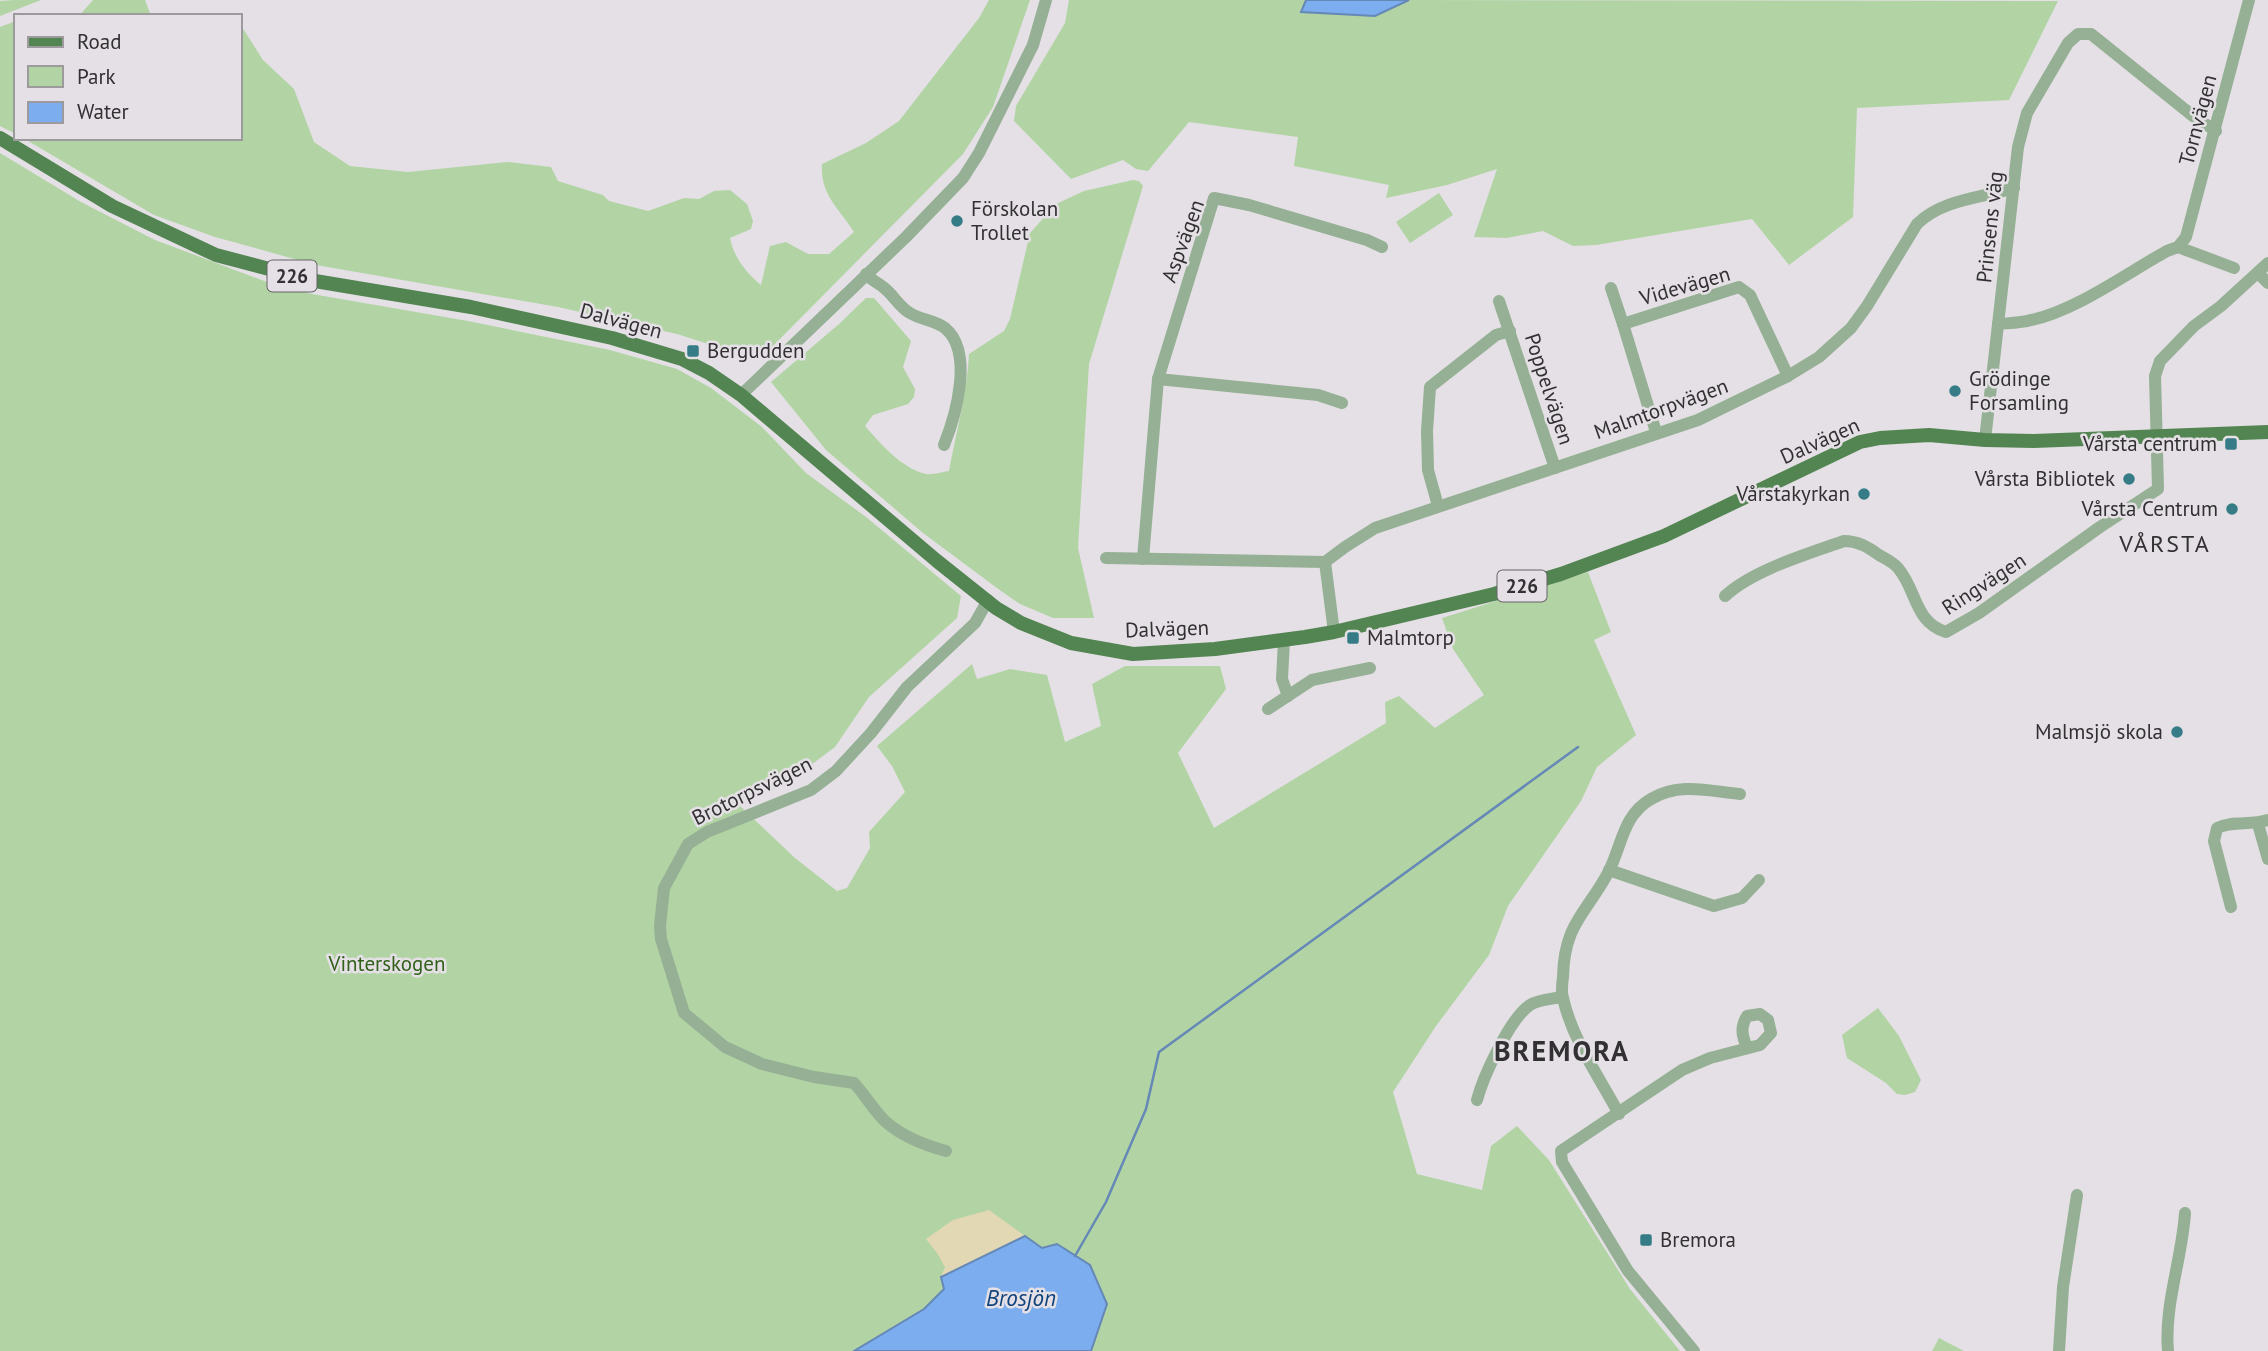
<svg xmlns="http://www.w3.org/2000/svg" width="2268" height="1351" viewBox="0 0 2268 1351" font-family="'PT Sans',sans-serif">
<style>
.green{fill:#b2d4a5}
.sand{fill:#e2d8b3}
.water{fill:#7badef;stroke:#6588b6;stroke-width:2}
.lines{fill:none;stroke-linecap:round;stroke-linejoin:round}
.stream{stroke:#6588b6;stroke-width:2.5}
.minor{stroke:#95b094;stroke-width:12}
.major{stroke:#538552;stroke-width:14}
.poi-dot{fill:#357c87;stroke:#e4e0e5;stroke-width:2.5}
.labels{text-anchor:middle;stroke-width:5;stroke-linejoin:round;paint-order:stroke}
.shield{fill:#e4e0e5;stroke:#676568;stroke-width:2}
.shield-label{font-size:19px;font-weight:bold;fill:#323032}
.street-label{font-size:21px;fill:#323032;stroke:#e4e0e5}
.poi-label{font-size:21px;fill:#323032;stroke:#e4e0e5;text-anchor:start}
.park-label{font-size:21px;fill:#32611c;stroke:#e4e0e5}
.water-label{font-size:23px;font-style:italic;fill:#10427c;stroke:#e4e0e5}
.quarter-label{font-size:24px;letter-spacing:2px;fill:#323032;stroke:#e4e0e5}
.district-label{font-size:28px;font-weight:bold;letter-spacing:2px;fill:#323032;stroke:#e4e0e5}
</style>
<rect width="100%" height="100%" fill="#e4e0e5"/>
<g class="green">
<polygon points="14,0 41,0 0,16 0,1"/>
<polygon points="93,0 145,0 151,16 79,16"/>
<path d="M 989,0 L 1030,0 L 993,107 L 963,154 L 771,348 L 749,357 L 677,334 L 558,307 L 316,265 L 215,237 L 154,215 L 23,138 L 240,138 L 240,24 L 263,60 L 294,89 L 314,142 L 350,166 L 408,172 L 507,162 L 551,167 L 558,181 L 603,195 L 609,201 L 648,211 L 684,198 L 699,199 L 714,191 L 730,190 L 747,204 L 753,221 L 751,229 L 730,238 C 733,256 747,274 761,285 L 770,246 L 786,242 L 808,254 L 829,254 L 854,232 C 839,208 820,195 822,164 L 866,143 L 899,121 L 979,18 Z"/>
<polygon points="1069,0 1306,0 1302,12 1375,16 1409,0 2058,1 2009,100 1857,108 1853,217 1789,265 1752,219 1596,245 1573,246 1543,231 1507,238 1474,237 1497,169 1447,185 1386,198 1389,185 1294,166 1298,137 1189,122 1148,171 1136,169 1123,160 1071,179 1014,121 1016,106 1065,23"/>
<polygon points="16,21 16,134 0,126 0,27"/>
<polygon points="0,153 81,202 155,240 267,282 312,294 468,321 610,350 677,369 711,388 762,427 806,473 866,517 961,596 957,618 869,697 835,747 784,785 737,800 739,805 795,858 837,891 847,888 870,848 869,832 905,792 892,766 877,746 972,664 977,679 1010,669 1047,675 1065,742 1101,726 1092,684 1125,666 1220,666 1226,689 1178,753 1214,828 1386,723 1385,702 1399,696 1435,728 1484,695 1453,649 1442,618 1588,572 1611,632 1594,640 1636,735 1597,767 1581,801 1508,906 1489,955 1436,1026 1393,1092 1417,1174 1482,1190 1491,1146 1517,1126 1549,1160 1630,1289 1680,1351 0,1351"/>
<path d="M 1133,180 L 1139,181 L 1143,186 L 1089,364 L 1078,548 L 1094,618 L 1053,618 L 1020,604 L 1001,591 L 923,533 L 826,450 L 771,382 L 839,324 L 866,298 L 874,298 L 911,341 L 903,367 L 915,389 L 914,397 L 908,404 L 873,415 L 865,426 C 881,444 901,468 926,474 C 933,475 942,472 949,471 C 956,432 967,394 969,354 L 1004,331 L 1010,319 L 1030,233 L 1056,204 L 1084,191 Z"/>
<polygon points="1439,193 1453,215 1410,243 1396,222"/>
<polygon points="1878,1008 1899,1036 1921,1080 1915,1092 1905,1095 1897,1094 1886,1083 1847,1058 1842,1035"/>
<polygon points="1939,1338 1964,1351 1932,1351"/>
</g>
<polygon class="sand" points="989,1210 1025,1236 941,1277 945,1267 937,1253 926,1239 953,1220"/>
<g class="water">
<polygon points="1306,0 1409,0 1375,16 1301,12"/>
<polygon points="1025,1236 1042,1248 1057,1244 1090,1265 1107,1304 1091,1351 854,1351 924,1309 944,1289 941,1277"/>
</g>
<g class="lines">
<polyline class="stream" points="1075,1256 1106,1202 1146,1109 1159,1052 1578,747"/>
<g class="minor">
<polyline points="2178,247 2234,268"/>
<polyline points="2258,273 2268,283"/>
<path d="M 866,274 C 872,281 877,282 883,287 C 893,294 899,307 910,313 C 921,320 935,320 945,328 C 974,352 956,415 944,445"/>
<polyline points="1611,288 1623,324 1739,287 1750,295 1788,376"/>
<polyline points="1499,301 1555,468"/>
<polyline points="1623,324 1656,432"/>
<path d="M 1998,324 C 2009,323 2021,323 2031,320 C 2075,311 2127,273 2167,251 L 2178,247 L 2186,237 L 2249,0"/>
<polyline points="1158,379 1318,395 1342,403"/>
<polyline points="741,395 906,237 963,178 979,153 1033,45 1046,0"/>
<polyline points="1985,440 2018,147 2027,113 2068,43 2078,34 2091,34 2193,116 2216,131"/>
<polyline points="1438,506 1428,470 1427,431 1430,387 1496,335 1510,331"/>
<polyline points="1106,558 1325,562"/>
<polyline points="1143,559 1158,379 1214,198 1249,205 1367,240 1382,247"/>
<path d="M 1725,596 C 1753,570 1807,554 1844,541 C 1858,541 1868,547 1879,555 C 1886,559 1893,562 1898,568 C 1917,590 1914,622 1946,632 L 1979,613 L 2100,527 L 2158,489 L 2155,376 L 2160,361 L 2194,326 L 2221,306 L 2268,263"/>
<path d="M 1334,632 L 1325,562 L 1345,547 L 1375,528 L 1698,420 L 1788,376 L 1819,357 L 1851,328 L 1867,306 L 1917,224 C 1943,199 1981,198 2014,188"/>
<polyline points="1284,640 1282,679 1288,696"/>
<polyline points="1268,709 1312,680 1370,668"/>
<polyline points="2258,824 2268,859"/>
<polyline points="1609,870 1714,906 1742,898 1759,880"/>
<path d="M 2231,907 L 2214,841 L 2217,828 C 2233,820 2251,826 2268,820"/>
<path d="M 1477,1100 C 1483,1077 1510,1018 1530,1005 C 1539,999 1552,999 1562,997"/>
<path d="M 1619,1114 C 1599,1077 1572,1039 1563,998 C 1561,992 1562,984 1563,977 C 1564,923 1587,913 1609,871 C 1622,845 1623,815 1651,799 C 1679,782 1709,791 1740,794"/>
<path d="M 946,1151 C 924,1145 903,1137 886,1122 C 874,1111 866,1096 854,1083 L 814,1077 L 762,1064 L 725,1047 L 684,1013 L 661,939 L 660,926 L 664,888 L 688,844 L 707,832 L 811,790 L 836,771 L 871,733 L 907,687 L 975,623 L 988,600"/>
<path d="M 1694,1351 L 1628,1271 L 1562,1162 L 1561,1151 L 1682,1070 L 1710,1058 L 1760,1045 L 1771,1033 L 1768,1020 L 1760,1014 L 1747,1016 C 1740,1028 1742,1035 1747,1048"/>
<polyline points="2059,1351 2063,1287 2077,1195"/>
<path d="M 2168,1351 C 2164,1305 2182,1259 2185,1213"/>
</g>
<polyline class="major" points="0,138 112,206 216,255 315,281 471,307 612,338 682,359 709,373 741,395 937,561 996,608 1021,623 1071,643 1133,654 1215,649 1305,637 1334,632 1494,594 1561,574 1664,536 1860,442 1880,438 1929,435 1985,440 2034,441 2268,432"/>
</g>
<g class="poi-dot">
<circle cx="957" cy="221" r="7"/>
<rect x="686" y="344" width="14" height="14" rx="3.5"/>
<circle cx="1955" cy="391" r="7"/>
<rect x="2224" y="437" width="14" height="14" rx="3.5"/>
<circle cx="2129" cy="479" r="7"/>
<circle cx="1864" cy="494" r="7"/>
<circle cx="2232" cy="509" r="7"/>
<rect x="1346" y="631" width="14" height="14" rx="3.5"/>
<circle cx="2177" cy="732" r="7"/>
<rect x="1639" y="1233" width="14" height="14" rx="3.5"/>
</g>
<g class="labels">
<g class="shield">
<rect x="267.5" y="260.5" width="49" height="31" rx="5"/>
<rect x="1497.5" y="570.5" width="49" height="31" rx="5"/>
</g>
<g class="shield-label">
<text x="292" y="283">226</text>
<text x="1522" y="593">226</text>
</g>
<g class="street-label">
<text transform="translate(2198 120) rotate(-75)" y="7">Tornvägen</text>
<text transform="translate(1990 227) rotate(-84)" y="7">Prinsens väg</text>
<text transform="translate(1183 241) rotate(-70)" y="7">Aspvägen</text>
<text transform="translate(1685 286) rotate(-16)" y="7">Videvägen</text>
<text transform="translate(621 321) rotate(15)" y="7">Dalvägen</text>
<text transform="translate(1549 389) rotate(72)" y="7">Poppelvägen</text>
<text transform="translate(1661 409) rotate(-20)" y="7">Malmtorpvägen</text>
<text transform="translate(1820 441) rotate(-24)" y="7">Dalvägen</text>
<text transform="translate(1984 584) rotate(-33)" y="7">Ringvägen</text>
<text transform="translate(1167 629) rotate(-2)" y="7">Dalvägen</text>
<text transform="translate(752 791) rotate(-26)" y="7">Brotorpsvägen</text>
</g>
<g class="poi-label">
<text x="971" y="216">Förskolan<tspan x="971" dy="24">Trollet</tspan></text>
<text x="707" y="358">Bergudden</text>
<text x="1969" y="386">Grödinge<tspan x="1969" dy="24">Forsamling</tspan></text>
<text x="2217" y="451" text-anchor="end">Vårsta centrum</text>
<text x="2115" y="486" text-anchor="end">Vårsta Bibliotek</text>
<text x="1850" y="501" text-anchor="end">Vårstakyrkan</text>
<text x="2218" y="516" text-anchor="end">Vårsta Centrum</text>
<text x="1367" y="645">Malmtorp</text>
<text x="2163" y="739" text-anchor="end">Malmsjö skola</text>
<text x="1660" y="1247">Bremora</text>
</g>
<g class="park-label">
<text x="387" y="971">Vinterskogen</text>
</g>
<g class="water-label">
<text x="1021" y="1306">Brosjön</text>
</g>
<g class="quarter-label">
<text x="2165" y="552">VÅRSTA</text>
</g>
<g class="district-label">
<text x="1562" y="1061">BREMORA</text>
</g>
</g>
<rect x="14" y="14" width="228" height="126" fill="#e4e0e5" stroke="#9d9a9d" stroke-width="2"/>
<rect x="28" y="37" width="35" height="10" fill="#538552" stroke="#9d9a9d" stroke-width="2"/>
<text x="77" y="49" font-size="21" fill="#323032">Road</text>
<rect x="28" y="66" width="35" height="21" fill="#b2d4a5" stroke="#9d9a9d" stroke-width="2"/>
<text x="77" y="84" font-size="21" fill="#323032">Park</text>
<rect x="28" y="102" width="35" height="21" fill="#7badef" stroke="#9d9a9d" stroke-width="2"/>
<text x="77" y="119" font-size="21" fill="#323032">Water</text>
</svg>
